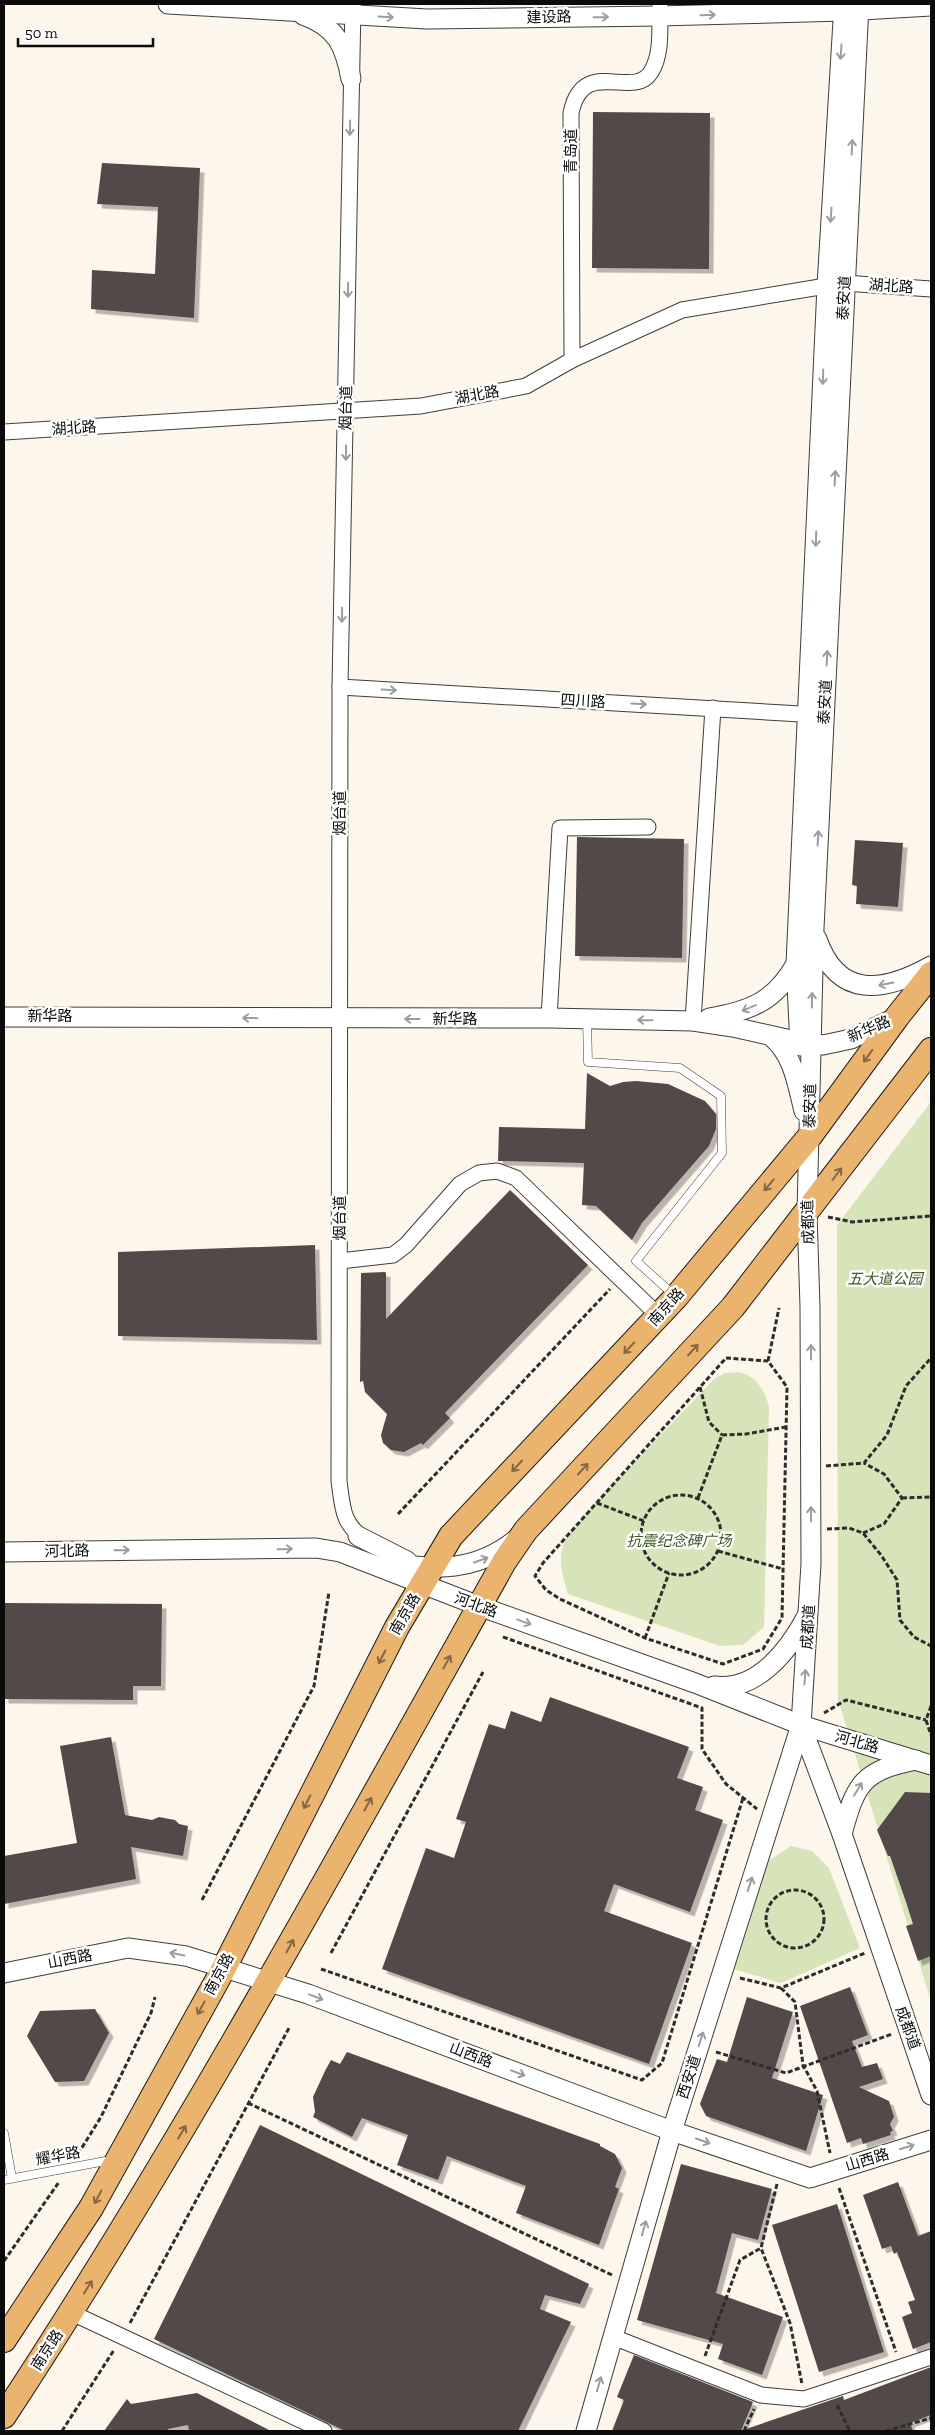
<svg xmlns="http://www.w3.org/2000/svg" width="935" height="2435" viewBox="0 0 935 2435" font-family="'Zilla Slab','Noto Sans SC',serif">
<style>
.green{fill:#d7e3b8}
.building{fill:#524a48;filter:url(#shadow)}
.lines{fill:none;stroke-linecap:round;stroke-linejoin:round}
.service-casing{stroke:#3e3e3e;stroke-width:9}
.minor-casing{stroke:#3e3e3e;stroke-width:17}
.tertiary-casing{stroke:#3e3e3e;stroke-width:21}
.primary-casing{stroke:#1c1c1c;stroke-width:26}
.path{stroke:#2d2d2d;stroke-width:3;stroke-dasharray:5 2.5;stroke-linecap:butt}
.service{stroke:#fff;stroke-width:8}
.minor{stroke:#fff;stroke-width:15}
.tertiary{stroke:#fff;stroke-width:19}
.primary{stroke:#eab36e;stroke-width:24}
.oneway{stroke:#9d9d9d}
.oneway2{stroke:#866741}
.labels{text-anchor:middle;stroke-width:5;stroke-linejoin:round;paint-order:stroke}
.street-label{font-size:15px;fill:#0b0b0b;stroke:#fff}
.park-label{font-size:15px;font-style:italic;fill:#395a23;stroke:#fff}
</style>
<defs>
<filter id="shadow"><feDropShadow dx="4.5" dy="4.5" stdDeviation="0" flood-color="#0004"/></filter>
</defs>
<rect width="100%" height="100%" fill="#fdf6ea"/>
<g class="green">
<polygon points="931,1102 931,2001 838,1699 837,1225"/>
<path d="M 739,1372 C 757,1377 764,1389 769,1407 L 764,1627 L 743,1645 L 720,1646 L 568,1594 C 555,1551 559,1546 587,1512 L 714,1379 L 725,1373 Z"/>
<polygon points="791,1846 812,1851 829,1868 860,1948 781,1983 733,1969 765,1863"/>
</g>
<g class="building">
<polygon points="593,112 710,113 709,269 592,268"/>
<polygon points="102,163 200,168 194,318 91,309 92,270 155,274 158,207 97,204"/>
<polygon points="577,837 684,839 682,958 575,956"/>
<polygon points="855,840 903,843 898,907 856,904 857,886 852,885"/>
<polygon points="587,1073 610,1086 623,1082 636,1081 668,1084 705,1101 716,1114 716,1129 709,1146 642,1223 632,1240 596,1206 582,1205 584,1163 498,1161 499,1127 585,1129"/>
<polygon points="510,1190 588,1265 445,1413 450,1418 423,1445 421,1443 404,1452 391,1450 383,1443 381,1435 387,1414 365,1392 363,1381 360,1382 361,1273 385,1272 386,1273 386,1319"/>
<polygon points="315,1245 317,1340 118,1336 118,1252"/>
<polygon points="4,1603 162,1604 161,1686 133,1686 133,1700 4,1699"/>
<polygon points="550,1697 689,1747 677,1778 703,1787 695,1810 723,1820 690,1912 614,1884 604,1911 692,1943 649,2064 382,1969 426,1848 454,1858 466,1822 456,1819 489,1724 505,1729 511,1711 541,1722"/>
<polygon points="111,1737 125,1815 152,1820 159,1817 175,1820 179,1824 188,1826 183,1856 131,1847 136,1879 4,1904 4,1856 77,1843 60,1746"/>
<polygon points="905,1792 931,1793 931,1956 918,1961 906,1926 913,1924 906,1902 890,1856 888,1856 877,1830"/>
<polygon points="850,1987 868,2035 852,2041 862,2067 877,2063 883,2079 859,2087 889,2101 894,2117 890,2124 893,2131 890,2132 891,2135 863,2144 861,2138 847,2143 800,2006"/>
<polygon points="747,1997 793,2012 772,2078 823,2095 806,2151 706,2116 700,2104 717,2059 727,2062"/>
<polygon points="95,2009 109,2033 84,2081 55,2082 27,2036 40,2011"/>
<polygon points="347,2052 600,2144 600,2146 615,2154 622,2168 615,2187 619,2189 599,2245 516,2213 526,2186 447,2156 438,2180 397,2165 408,2135 362,2118 352,2137 313,2117 315,2112 313,2097 325,2071 331,2060 340,2064"/>
<polygon points="260,2125 589,2284 580,2304 545,2295 540,2309 571,2322 518,2431 345,2431 154,2339"/>
<polygon points="681,2164 772,2189 758,2240 732,2233 716,2293 783,2317 762,2375 718,2359 723,2344 637,2320"/>
<polygon points="898,2182 918,2236 931,2231 931,2342 913,2349 902,2317 912,2313 908,2302 915,2300 897,2252 894,2254 891,2246 882,2249 863,2195"/>
<polygon points="837,2204 884,2352 819,2372 772,2225"/>
<polygon points="634,2355 753,2402 741,2431 612,2431 624,2400 617,2397"/>
<polygon points="931,2367 931,2415 910,2423 913,2431 746,2431 746,2429 843,2396 844,2400"/>
<polygon points="197,2393 271,2431 189,2431 188,2425 168,2429 167,2431 104,2431 127,2399 131,2404"/>
</g>
<g class="lines">
<g class="service-casing">
<g id="service">
<polyline points="587,1019 588,1062 680,1068 721,1096 722,1153 636,1261 675,1296"/>
<polyline points="4,2133 12,2178"/>
<polyline points="4,2180 111,2160"/>
</g>
</g>
<g class="minor-casing">
<g id="minor">
<path d="M 353,4 L 340,687 L 339,1481 C 343,1511 342,1523 367,1542"/>
<path d="M 572,360 L 571,113 C 583,55 633,101 651,72 C 663,53 659,26 660,4"/>
<polyline points="4,432 421,406 526,386 572,360 682,310 844,283 931,289"/>
<polyline points="340,687 818,715"/>
<polyline points="549,1018 560,828 648,827"/>
<polyline points="693,1021 713,708"/>
<polyline points="340,1261 393,1255 406,1245 460,1184 479,1173 497,1171 516,1178 659,1316"/>
<polyline points="72,2313 324,2431"/>
<polyline points="613,2337 761,2395 804,2399 931,2357"/>
</g>
</g>
<g class="tertiary-casing">
<g id="tertiary">
<polyline points="168,4 427,19 659,16 844,11 931,6"/>
<polyline points="859,4 814,928 807,1213 810,1307 811,1564 801,1725 842,1834 931,2095"/>
<path d="M 303,15 C 337,27 345,46 351,79"/>
<path d="M 817,939 C 838,1000 884,992 931,966"/>
<polyline points="4,1017 549,1018 693,1021 733,1027 800,1042 823,1045 851,1039 897,1017"/>
<path d="M 709,1018 C 751,1011 775,1001 796,964"/>
<path d="M 772,1037 C 794,1056 797,1084 804,1111"/>
<polyline points="800,1046 796,964 827,286 844,4"/>
<polyline points="358,1536 407,1561"/>
<polyline points="4,1552 316,1548 340,1552 479,1606 695,1683 801,1725 931,1765"/>
<path d="M 389,1562 C 436,1571 475,1571 514,1541"/>
<path d="M 714,1686 C 757,1692 789,1650 807,1616"/>
<path d="M 842,1834 C 856,1783 862,1771 916,1760"/>
<polyline points="4,1973 128,1948 186,1956 308,1994 672,2131 810,2178 931,2140"/>
<polyline points="586,2431 672,2131 801,1725"/>
</g>
</g>
<g class="primary-casing">
<g id="primary">
<polyline points="4,2340 91,2208 224,1968 397,1627 451,1536 676,1297 810,1136 897,1017 931,974"/>
<path d="M 4,2416 C 185,2140 343,1850 504,1562 L 526,1530 L 733,1307 L 931,1050"/>
</g>
</g>
<g class="path">
<polyline points="828,1217 852,1222 931,1216"/>
<polygon points="726,1358 768,1361 787,1387 782,1618 763,1649 723,1664 645,1638 560,1599 546,1590 535,1576 543,1563"/>
<polyline points="768,1361 779,1308"/>
<polyline points="700,1387 709,1422 722,1435"/>
<polyline points="826,1466 864,1463 887,1435 906,1386 931,1358"/>
<circle cx="681" cy="1535" r="40"/>
<polyline points="698,1498 722,1435 746,1434 786,1427"/>
<polyline points="902,1498 931,1497"/>
<polyline points="597,1503 644,1521"/>
<polyline points="398,1514 610,1289"/>
<polyline points="827,1529 849,1528 863,1533 881,1555 897,1580 900,1620 914,1637 931,1646"/>
<polyline points="863,1533 884,1524 902,1498 884,1474 864,1463"/>
<polyline points="718,1551 783,1569"/>
<polyline points="503,1637 702,1708 702,1749 726,1784 757,1809"/>
<polyline points="645,1638 669,1573"/>
<polyline points="931,1706 926,1720 931,1735"/>
<polyline points="824,1713 846,1700 926,1720"/>
<circle cx="795" cy="1919" r="29"/>
<polyline points="202,1900 314,1686 329,1592"/>
<polyline points="331,1953 483,1672"/>
<polyline points="321,1969 642,2080 662,2063 743,1798"/>
<polyline points="740,1978 781,1988 865,1953"/>
<polyline points="781,1988 795,2002 803,2065 817,2091 830,2153"/>
<polyline points="716,2052 786,2073 892,2034"/>
<polyline points="248,2103 612,2275"/>
<polyline points="78,2154 101,2117 151,2013 155,1997"/>
<polyline points="777,2184 761,2248 790,2323 802,2384"/>
<polyline points="839,2188 896,2352"/>
<polyline points="4,2261 59,2182"/>
<polyline points="130,2323 289,2028"/>
<polyline points="705,2356 740,2260 761,2248"/>
<polyline points="837,2405 850,2431"/>
<polyline points="62,2431 114,2350"/>
<polyline points="744,2431 754,2409"/>
<polyline points="886,2431 931,2418"/>
</g>
<use href="#service" class="service"/>
<use href="#minor" class="minor"/>
<use href="#tertiary" class="tertiary"/>
<use href="#primary" class="primary"/>
</g>
<defs><path id="oneway-shaft" d="M-6 0H5M1.5-3L5.5 0L1.5 3" fill="none" stroke-width="1.6" stroke-linecap="round" stroke-linejoin="round" transform="scale(1.25)"/></defs>
<g class="oneway">
<use href="#oneway-shaft" transform="translate(708 15) rotate(-2)"/>
<use href="#oneway-shaft" transform="translate(386 17) rotate(3)"/>
<use href="#oneway-shaft" transform="translate(601 17) rotate(-1)"/>
<use href="#oneway-shaft" transform="translate(841 52) rotate(94)"/>
<use href="#oneway-shaft" transform="translate(350 128) rotate(91)"/>
<use href="#oneway-shaft" transform="translate(852 147) rotate(-87)"/>
<use href="#oneway-shaft" transform="translate(831 215) rotate(94)"/>
<use href="#oneway-shaft" transform="translate(348 290) rotate(91)"/>
<use href="#oneway-shaft" transform="translate(823 377) rotate(92)"/>
<use href="#oneway-shaft" transform="translate(346 453) rotate(91)"/>
<use href="#oneway-shaft" transform="translate(835 478) rotate(-87)"/>
<use href="#oneway-shaft" transform="translate(816 539) rotate(92)"/>
<use href="#oneway-shaft" transform="translate(342 615) rotate(91)"/>
<use href="#oneway-shaft" transform="translate(827 658) rotate(-87)"/>
<use href="#oneway-shaft" transform="translate(389 690) rotate(3)"/>
<use href="#oneway-shaft" transform="translate(639 704) rotate(3)"/>
<use href="#oneway-shaft" transform="translate(818 838) rotate(-87)"/>
<use href="#oneway-shaft" transform="translate(886 984) rotate(169)"/>
<use href="#oneway-shaft" transform="translate(812 1000) rotate(-89)"/>
<use href="#oneway-shaft" transform="translate(749 1008) rotate(157)"/>
<use href="#oneway-shaft" transform="translate(250 1018) rotate(-179)"/>
<use href="#oneway-shaft" transform="translate(412 1019) rotate(180)"/>
<use href="#oneway-shaft" transform="translate(645 1020) rotate(-179)"/>
<use href="#oneway-shaft" transform="translate(811 1352) rotate(-90)"/>
<use href="#oneway-shaft" transform="translate(811 1514) rotate(-90)"/>
<use href="#oneway-shaft" transform="translate(285 1549) rotate(-1)"/>
<use href="#oneway-shaft" transform="translate(122 1550) rotate(-1)"/>
<use href="#oneway-shaft" transform="translate(481 1560) rotate(-19)"/>
<use href="#oneway-shaft" transform="translate(524 1622) rotate(20)"/>
<use href="#oneway-shaft" transform="translate(805 1677) rotate(-86)"/>
<use href="#oneway-shaft" transform="translate(858 1789) rotate(-59)"/>
<use href="#oneway-shaft" transform="translate(750 1884) rotate(-72)"/>
<use href="#oneway-shaft" transform="translate(177 1954) rotate(-168)"/>
<use href="#oneway-shaft" transform="translate(316 1997) rotate(21)"/>
<use href="#oneway-shaft" transform="translate(701 2039) rotate(-72)"/>
<use href="#oneway-shaft" transform="translate(518 2073) rotate(21)"/>
<use href="#oneway-shaft" transform="translate(703 2141) rotate(19)"/>
<use href="#oneway-shaft" transform="translate(907 2147) rotate(-17)"/>
<use href="#oneway-shaft" transform="translate(644 2228) rotate(-74)"/>
<use href="#oneway-shaft" transform="translate(599 2384) rotate(-74)"/>
</g>
<g class="oneway2">
<use href="#oneway-shaft" transform="translate(868 1056) rotate(126)"/>
<use href="#oneway-shaft" transform="translate(837 1174) rotate(-53)"/>
<use href="#oneway-shaft" transform="translate(769 1185) rotate(130)"/>
<use href="#oneway-shaft" transform="translate(629 1348) rotate(133)"/>
<use href="#oneway-shaft" transform="translate(693 1350) rotate(-47)"/>
<use href="#oneway-shaft" transform="translate(517 1466) rotate(133)"/>
<use href="#oneway-shaft" transform="translate(583 1469) rotate(-47)"/>
<use href="#oneway-shaft" transform="translate(382 1657) rotate(117)"/>
<use href="#oneway-shaft" transform="translate(447 1662) rotate(-61)"/>
<use href="#oneway-shaft" transform="translate(307 1802) rotate(117)"/>
<use href="#oneway-shaft" transform="translate(368 1804) rotate(-61)"/>
<use href="#oneway-shaft" transform="translate(290 1946) rotate(-61)"/>
<use href="#oneway-shaft" transform="translate(201 2008) rotate(119)"/>
<use href="#oneway-shaft" transform="translate(182 2132) rotate(-59)"/>
<use href="#oneway-shaft" transform="translate(98 2197) rotate(118)"/>
<use href="#oneway-shaft" transform="translate(88 2287) rotate(-58)"/>
</g>
<g class="labels">
<g class="street-label">
<text transform="translate(549 17) rotate(-1)" y="5">建设路</text>
<text transform="translate(571 151) rotate(-90)" y="5">青岛道</text>
<text transform="translate(891 286) rotate(4)" y="5">湖北路</text>
<text transform="translate(844 298) rotate(-87)" y="5">泰安道</text>
<text transform="translate(477 395) rotate(-10)" y="5">湖北路</text>
<text transform="translate(346 408) rotate(-89)" y="5">烟台道</text>
<text transform="translate(74 428) rotate(-4)" y="5">湖北路</text>
<text transform="translate(583 701) rotate(3)" y="5">四川路</text>
<text transform="translate(825 702) rotate(-87)" y="5">泰安道</text>
<text transform="translate(340 813) rotate(-90)" y="5">烟台道</text>
<text x="50" y="1021">新华路</text>
<text x="455" y="1024">新华路</text>
<text transform="translate(869 1029) rotate(-23)" y="5">新华路</text>
<text transform="translate(810 1106) rotate(-89)" y="5">泰安道</text>
<text transform="translate(340 1218) rotate(-90)" y="5">烟台道</text>
<text transform="translate(808 1222) rotate(-91)" y="5">成都道</text>
<text transform="translate(666 1307) rotate(-48)" y="5">南京路</text>
<text transform="translate(67 1551) rotate(-1)" y="5">河北路</text>
<text transform="translate(476 1605) rotate(20)" y="5">河北路</text>
<text transform="translate(405 1614) rotate(-60)" y="5">南京路</text>
<text transform="translate(808 1627) rotate(-86)" y="5">成都道</text>
<text transform="translate(857 1742) rotate(16)" y="5">河北路</text>
<text transform="translate(70 1959) rotate(-11)" y="5">山西路</text>
<text transform="translate(219 1974) rotate(-62)" y="5">南京路</text>
<text transform="translate(908 2028) rotate(70)" y="5">成都道</text>
<text transform="translate(471 2055) rotate(21)" y="5">山西路</text>
<text transform="translate(689 2077) rotate(-72)" y="5">西安道</text>
<text transform="translate(58 2156) rotate(-10)" y="5">耀华路</text>
<text transform="translate(867 2160) rotate(-17)" y="5">山西路</text>
<text transform="translate(47 2350) rotate(-57)" y="5">南京路</text>
</g>
<g class="park-label">
<text x="885" y="1284">五大道公园</text>
<text x="679" y="1546">抗震纪念碑广场</text>
</g>
</g>
<rect width="935" height="2435" fill="none" stroke="#0b0b0b" stroke-width="10"/>
<path d="M18 38v8h135v-8" fill="none" stroke="#0b0b0b" stroke-width="2.5"/>
<text x="25" y="38" font-size="15" fill="#0b0b0b" stroke="#ffffff" stroke-width="4" paint-order="stroke">50 m</text>
</svg>
